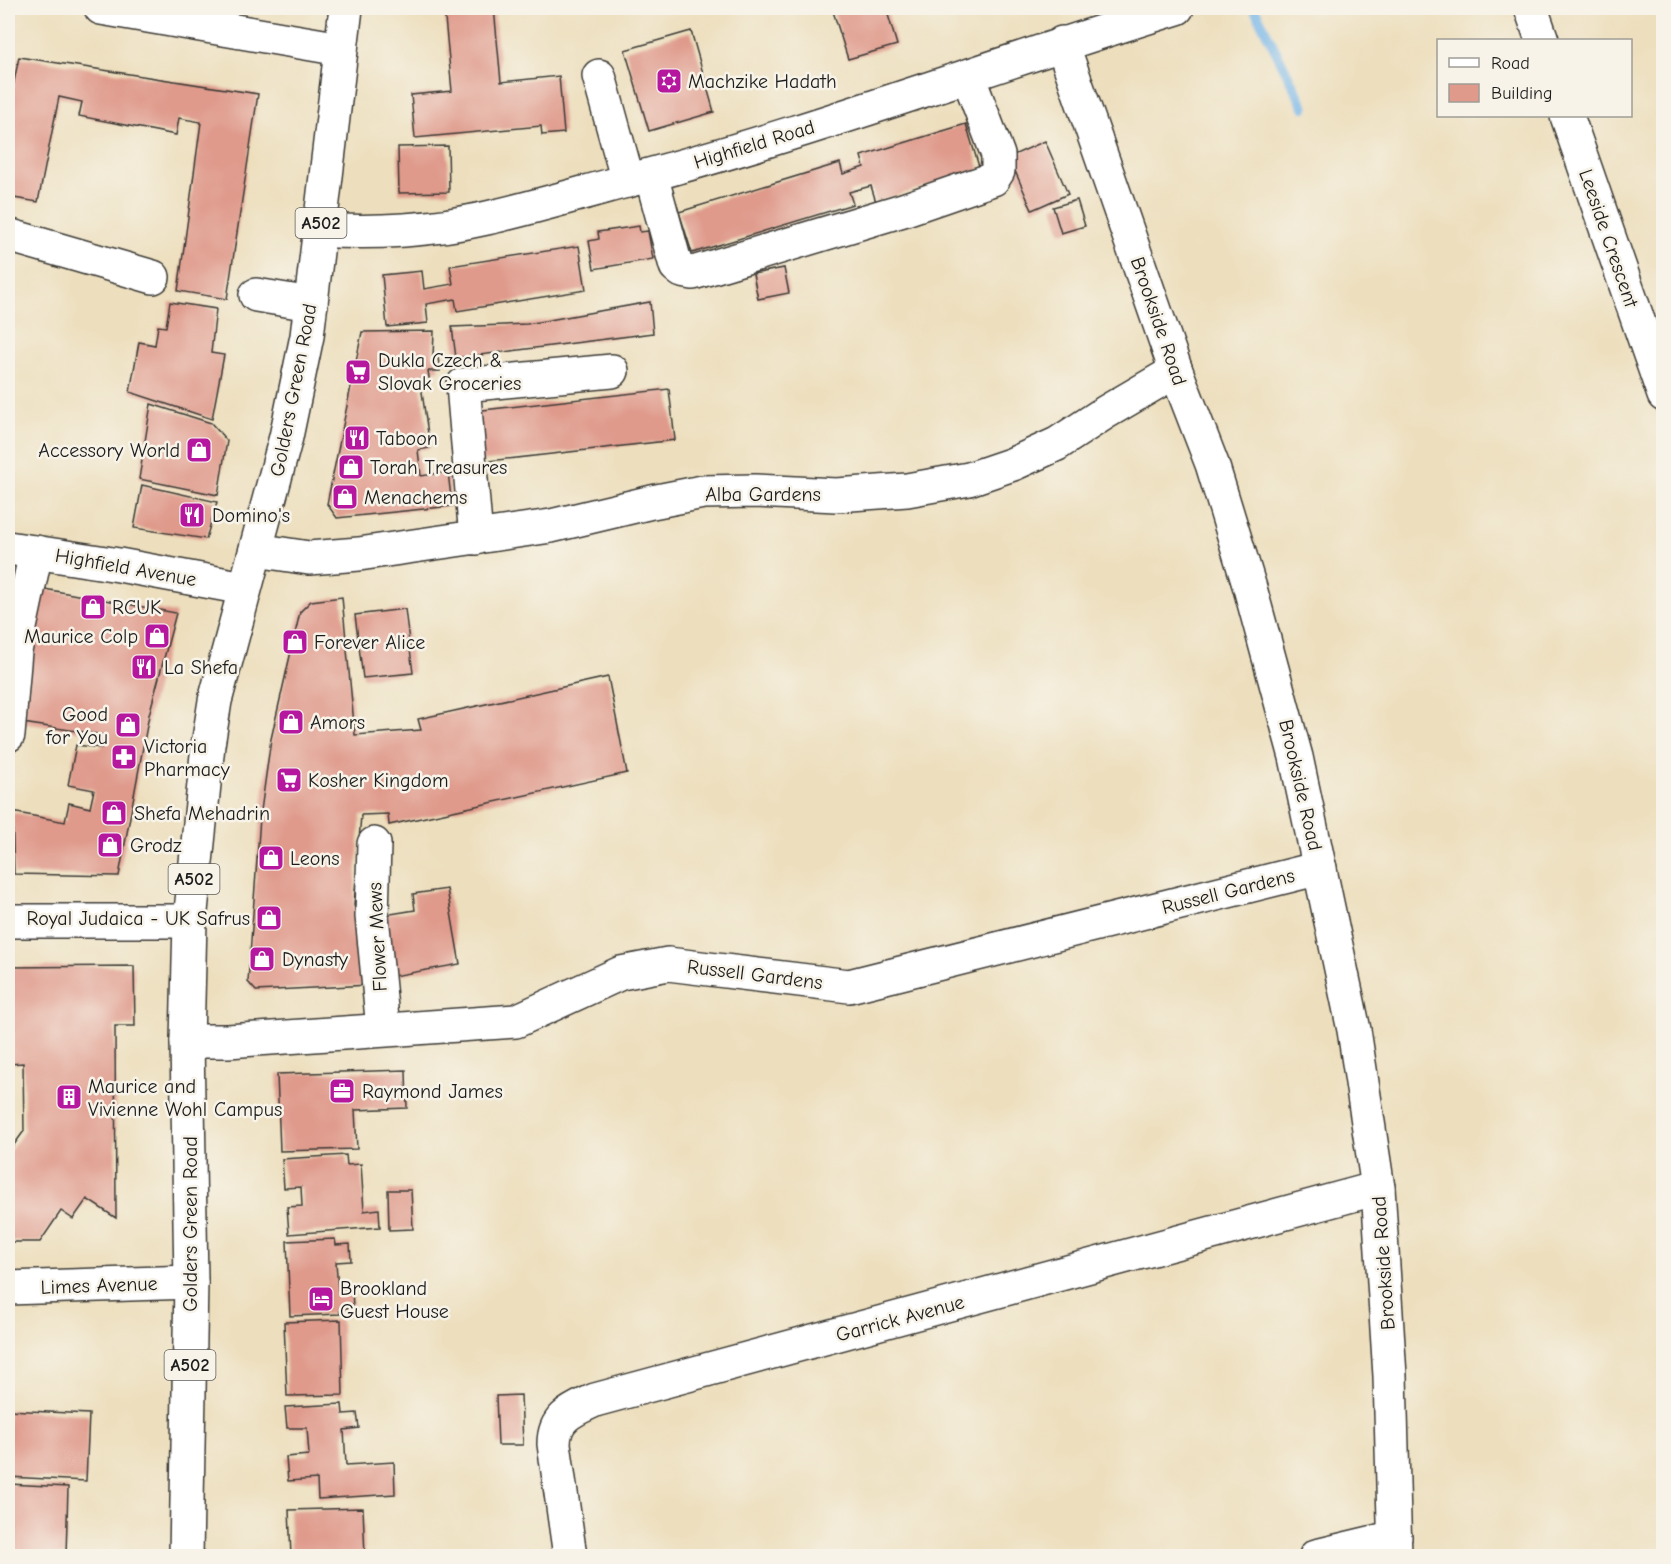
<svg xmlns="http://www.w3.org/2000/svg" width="1671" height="1564" viewBox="0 0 1671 1564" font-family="'Comic Neue',sans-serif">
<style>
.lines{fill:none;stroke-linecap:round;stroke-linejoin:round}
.stream{stroke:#74b5e8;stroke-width:10}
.building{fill:#df9a8b}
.minor-casing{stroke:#3b3934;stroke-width:36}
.major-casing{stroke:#3b3934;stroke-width:36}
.minor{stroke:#fff;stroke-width:33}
.major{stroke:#fff;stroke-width:33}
.labels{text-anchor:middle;stroke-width:5;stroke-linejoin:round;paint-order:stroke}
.shield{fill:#f7f3e8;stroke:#5e5c59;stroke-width:1.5}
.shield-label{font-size:18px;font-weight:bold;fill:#1c1c1c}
.poi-label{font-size:20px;fill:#1c1c1c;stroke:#f7f3e8;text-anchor:start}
.street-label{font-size:20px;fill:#1c1c1c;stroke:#f7f3e8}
</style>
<rect width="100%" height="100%" fill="#f7f3e8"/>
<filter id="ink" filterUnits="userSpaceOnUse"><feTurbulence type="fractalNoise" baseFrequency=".0167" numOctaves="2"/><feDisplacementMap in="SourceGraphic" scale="12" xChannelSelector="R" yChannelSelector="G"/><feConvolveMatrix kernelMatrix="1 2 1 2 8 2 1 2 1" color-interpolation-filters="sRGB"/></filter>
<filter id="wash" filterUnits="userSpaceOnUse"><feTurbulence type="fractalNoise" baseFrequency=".008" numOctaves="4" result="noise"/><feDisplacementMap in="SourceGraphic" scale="24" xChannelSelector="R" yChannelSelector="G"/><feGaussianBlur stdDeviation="1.35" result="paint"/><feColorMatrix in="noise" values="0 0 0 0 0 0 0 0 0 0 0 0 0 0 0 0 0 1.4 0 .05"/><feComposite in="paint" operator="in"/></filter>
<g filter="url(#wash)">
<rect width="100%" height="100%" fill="#eddfbe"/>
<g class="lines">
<polyline class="stream" points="1254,8 1304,107"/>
</g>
<g id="blocks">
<g class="building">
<polygon points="444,8 494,8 501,82 559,76 564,133 542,135 541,126 415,138 411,95 452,91"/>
<polygon points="832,8 886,8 897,45 848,59"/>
<polygon points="691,31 714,112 649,131 625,50"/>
<polygon points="19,57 258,94 227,299 178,291 201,122 179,118 176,135 79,116 82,102 59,97 38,202 8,197 8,111"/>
<polygon points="966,124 980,170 876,202 871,186 849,192 853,204 692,253 679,212 840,163 843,174 864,167 861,156"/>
<polygon points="1045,141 1068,194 1032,210 1009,157"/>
<polygon points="448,146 449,192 399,193 398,147"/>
<polygon points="1077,200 1085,226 1061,233 1053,207"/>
<polygon points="639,226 640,232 648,231 653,259 594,269 589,241 599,239 598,232"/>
<polygon points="579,246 586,290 457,311 455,299 426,304 428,323 387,327 382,275 422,271 424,289 453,284 450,266"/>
<polygon points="784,268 789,293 758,299 753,274"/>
<polygon points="170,302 216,309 211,353 224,355 212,419 130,392 139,342 155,345 158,326 166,327"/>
<polygon points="650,302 653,333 456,358 452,327 527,324"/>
<polygon points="434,331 433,357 438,358 440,371 428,371 430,383 421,385 430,448 418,450 421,476 448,472 452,506 337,518 327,504 362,332"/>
<polygon points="669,389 675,440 480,462 474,411"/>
<polygon points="151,404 211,423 227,441 218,495 139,479"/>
<polygon points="142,485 217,502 206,539 134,528"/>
<polygon points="39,588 176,613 149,715 119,876 14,874 12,812 65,822 69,803 90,808 94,790 68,785 76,745 101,748 104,735 16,722"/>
<polygon points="342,597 355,735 421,730 418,719 608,677 627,773 389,825 388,814 361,815 354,905 367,957 369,985 256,991 248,982 260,818 271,739 300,612 311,601"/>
<polygon points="405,609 413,673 363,678 355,615"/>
<polygon points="447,889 460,964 394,976 384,915 415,910 413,894"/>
<polygon points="134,966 135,1026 115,1026 116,1218 87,1199 73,1219 61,1211 40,1242 8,1242 8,1153 24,1131 23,1063 8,1064 8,967"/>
<polygon points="406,1070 407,1108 355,1110 357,1149 280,1151 277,1074"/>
<polygon points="346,1155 347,1165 361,1164 364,1211 379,1209 380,1227 289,1234 287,1207 302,1206 301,1187 284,1188 282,1159"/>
<polygon points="388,1190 411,1190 413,1229 389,1230"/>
<polygon points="335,1239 336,1245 350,1244 351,1261 336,1262 338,1290 352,1289 353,1308 340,1308 340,1314 290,1316 287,1241"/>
<polygon points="341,1320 343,1395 287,1396 284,1322"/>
<polygon points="521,1395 523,1445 498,1445 496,1396"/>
<polygon points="342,1404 343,1414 357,1413 359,1428 344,1430 346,1465 394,1462 395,1494 318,1499 317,1479 288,1481 286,1457 309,1455 307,1428 287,1428 285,1407"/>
<polygon points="8,1410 89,1414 86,1481 8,1477"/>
<polygon points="8,1484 68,1487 66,1555 8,1552"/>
<polygon points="363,1508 365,1556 291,1556 289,1510"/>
</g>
</g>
</g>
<g filter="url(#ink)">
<use href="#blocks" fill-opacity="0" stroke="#3b3934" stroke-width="1.5"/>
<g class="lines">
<g class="minor-casing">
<g id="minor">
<polyline points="101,8 341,49"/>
<polyline points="1531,8 1542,40"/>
<polyline points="1062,43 1176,371 1212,464 1250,588 1296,757 1354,1030 1378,1188 1390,1376 1395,1556"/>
<polyline points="599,76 628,181"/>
<polyline points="1567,116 1664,395"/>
<polyline points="651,175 676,266 682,271 693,273 903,210 993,179 998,171 998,155 968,76"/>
<path d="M 320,230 C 374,234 435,230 487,218 C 532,208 575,195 619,183 C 808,134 991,65 1177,8"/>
<polyline points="8,235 153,277"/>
<polyline points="256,295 311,304"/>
<polyline points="476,538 463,385 612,371"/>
<polyline points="8,548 119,565 244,588"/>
<polyline points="256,550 309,558 359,554 551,526 652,502 703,492 755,491 836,495 907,490 969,479 1013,464 1057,444 1106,412 1176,371"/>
<polyline points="8,735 15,651 36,552"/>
<polyline points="374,844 372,916 383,1029"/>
<polyline points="8,921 190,921"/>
<polyline points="187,1041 228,1041 516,1021 621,973 668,964 849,986 1320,868"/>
<polyline points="8,1288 191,1282"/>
<path d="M 570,1556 L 554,1444 C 554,1416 574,1410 595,1400 L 1378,1188"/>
<polyline points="1316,1556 1395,1537"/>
</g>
</g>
<g class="major-casing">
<polyline id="major" points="186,1556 191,1282 187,1041 190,921 208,745 215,701 286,437 307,336 346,8"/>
</g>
<use href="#minor" class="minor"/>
<use href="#major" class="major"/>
</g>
</g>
<defs>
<g id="synagogue-square" transform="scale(1.35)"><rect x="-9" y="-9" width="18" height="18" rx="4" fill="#b5179e" stroke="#f7f3e8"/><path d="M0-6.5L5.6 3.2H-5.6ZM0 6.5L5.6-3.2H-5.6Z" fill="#fff"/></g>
<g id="supermarket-square" transform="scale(1.35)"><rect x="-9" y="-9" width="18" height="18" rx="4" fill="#b5179e" stroke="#f7f3e8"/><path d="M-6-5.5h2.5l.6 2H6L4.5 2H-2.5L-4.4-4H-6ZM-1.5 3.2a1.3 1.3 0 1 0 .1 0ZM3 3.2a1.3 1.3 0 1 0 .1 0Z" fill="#fff"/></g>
<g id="restaurant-square" transform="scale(1.35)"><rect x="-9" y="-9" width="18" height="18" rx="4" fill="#b5179e" stroke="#f7f3e8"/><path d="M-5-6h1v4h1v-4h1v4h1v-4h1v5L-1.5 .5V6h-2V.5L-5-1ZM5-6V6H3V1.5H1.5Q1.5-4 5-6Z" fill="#fff"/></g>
<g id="shop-square" transform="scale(1.35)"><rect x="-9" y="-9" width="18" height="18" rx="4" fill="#b5179e" stroke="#f7f3e8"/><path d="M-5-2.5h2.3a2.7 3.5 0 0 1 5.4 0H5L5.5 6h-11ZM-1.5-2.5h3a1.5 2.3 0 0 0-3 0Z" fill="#fff"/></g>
<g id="pharmacy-square" transform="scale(1.35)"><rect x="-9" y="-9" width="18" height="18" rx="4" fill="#b5179e" stroke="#f7f3e8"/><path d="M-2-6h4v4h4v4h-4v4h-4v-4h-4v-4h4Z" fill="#fff"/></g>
<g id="office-square" transform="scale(1.35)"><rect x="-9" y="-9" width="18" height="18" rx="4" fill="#b5179e" stroke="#f7f3e8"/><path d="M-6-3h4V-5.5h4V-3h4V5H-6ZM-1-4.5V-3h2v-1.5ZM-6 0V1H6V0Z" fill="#fff"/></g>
<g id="building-square" transform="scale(1.35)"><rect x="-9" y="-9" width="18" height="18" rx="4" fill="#b5179e" stroke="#f7f3e8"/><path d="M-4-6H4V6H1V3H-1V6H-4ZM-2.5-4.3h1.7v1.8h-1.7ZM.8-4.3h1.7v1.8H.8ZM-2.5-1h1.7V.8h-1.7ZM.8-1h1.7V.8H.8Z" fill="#fff"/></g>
<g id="hotel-square" transform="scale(1.35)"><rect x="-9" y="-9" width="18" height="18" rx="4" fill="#b5179e" stroke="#f7f3e8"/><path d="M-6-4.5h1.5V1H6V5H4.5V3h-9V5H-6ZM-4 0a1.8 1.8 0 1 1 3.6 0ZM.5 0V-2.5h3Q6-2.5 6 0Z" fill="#fff"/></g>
</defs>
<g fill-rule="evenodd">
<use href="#synagogue-square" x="669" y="81"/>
<use href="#supermarket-square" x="358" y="372"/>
<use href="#restaurant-square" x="357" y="438"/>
<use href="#shop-square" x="199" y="450"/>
<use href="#shop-square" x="351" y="467"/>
<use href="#shop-square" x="345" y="497"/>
<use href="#restaurant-square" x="192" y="515"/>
<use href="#shop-square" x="93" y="607"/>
<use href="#shop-square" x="157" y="636"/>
<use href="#shop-square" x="295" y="642"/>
<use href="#restaurant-square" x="144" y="667"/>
<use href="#shop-square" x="291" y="722"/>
<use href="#shop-square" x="128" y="725"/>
<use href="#pharmacy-square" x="124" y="757"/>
<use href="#supermarket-square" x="289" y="780"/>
<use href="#shop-square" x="114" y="813"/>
<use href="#shop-square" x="110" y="845"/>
<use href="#shop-square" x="271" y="858"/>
<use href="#shop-square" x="269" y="918"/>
<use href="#shop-square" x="262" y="959"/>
<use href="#office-square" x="342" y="1091"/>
<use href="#building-square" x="69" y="1097"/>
<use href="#hotel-square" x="321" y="1299"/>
</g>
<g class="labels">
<g class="shield">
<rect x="295.5" y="208" width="51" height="30" rx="4.5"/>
<rect x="168.5" y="864" width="51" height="30" rx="4.5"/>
<rect x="164.5" y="1350" width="51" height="30" rx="4.5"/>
</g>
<g class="shield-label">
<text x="321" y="229">A502</text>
<text x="194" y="885">A502</text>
<text x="190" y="1371">A502</text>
</g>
<g class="poi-label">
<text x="688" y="88">Machzike Hadath</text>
<text x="378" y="367">Dukla Czech &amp;<tspan x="378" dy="23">Slovak Groceries</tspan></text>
<text x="376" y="445">Taboon</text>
<text x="180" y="457" text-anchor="end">Accessory World</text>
<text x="370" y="474">Torah Treasures</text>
<text x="364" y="504">Menachems</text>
<text x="212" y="522">Domino's</text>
<text x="112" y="614">RCUK</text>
<text x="138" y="643" text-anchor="end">Maurice Colp</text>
<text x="314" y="649">Forever Alice</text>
<text x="164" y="674">La Shefa</text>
<text x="108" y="721" text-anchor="end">Good<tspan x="108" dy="23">for You</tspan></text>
<text x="310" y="729">Amors</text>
<text x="144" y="753">Victoria<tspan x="144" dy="23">Pharmacy</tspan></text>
<text x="308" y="787">Kosher Kingdom</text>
<text x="134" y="820">Shefa Mehadrin</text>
<text x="130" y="852">Grodz</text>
<text x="290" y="865">Leons</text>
<text x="250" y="925" text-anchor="end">Royal Judaica - UK Safrus</text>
<text x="282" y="966">Dynasty</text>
<text x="88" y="1093">Maurice and<tspan x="88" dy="23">Vivienne Wohl Campus</tspan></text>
<text x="362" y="1098">Raymond James</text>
<text x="340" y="1295">Brookland<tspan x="340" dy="23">Guest House</tspan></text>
</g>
<g class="street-label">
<text transform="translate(754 144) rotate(-17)" y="7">Highfield Road</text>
<text transform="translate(1609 238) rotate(71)" y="7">Leeside Crescent</text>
<text transform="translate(1159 321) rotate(71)" y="7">Brookside Road</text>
<text transform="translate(293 390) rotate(-79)" y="7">Golders Green Road</text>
<text x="763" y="501">Alba Gardens</text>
<text transform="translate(126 567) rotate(10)" y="7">Highfield Avenue</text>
<text transform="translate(1301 785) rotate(77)" y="7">Brookside Road</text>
<text transform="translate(1228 891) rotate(-14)" y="7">Russell Gardens</text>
<text transform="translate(377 937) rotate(-93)" y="7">Flower Mews</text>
<text transform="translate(755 974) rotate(7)" y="7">Russell Gardens</text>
<text transform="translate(190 1224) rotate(-90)" y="7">Golders Green Road</text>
<text transform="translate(1383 1263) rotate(-94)" y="7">Brookside Road</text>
<text transform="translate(99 1285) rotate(-2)" y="7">Limes Avenue</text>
<text transform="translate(900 1318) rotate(-15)" y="7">Garrick Avenue</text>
</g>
</g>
<rect width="1671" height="1564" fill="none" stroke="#f7f3e8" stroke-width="30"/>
<rect x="1437" y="39" width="195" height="78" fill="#f7f3e8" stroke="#9f9d96" stroke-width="1.5"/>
<rect x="1449" y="58" width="30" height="9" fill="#ffffff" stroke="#9f9d96" stroke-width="1.5"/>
<text x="1491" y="69" font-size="18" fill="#1c1c1c">Road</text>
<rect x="1449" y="84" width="30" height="18" fill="#df9a8b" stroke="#9f9d96" stroke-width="1.5"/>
<text x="1491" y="99" font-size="18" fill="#1c1c1c">Building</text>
</svg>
